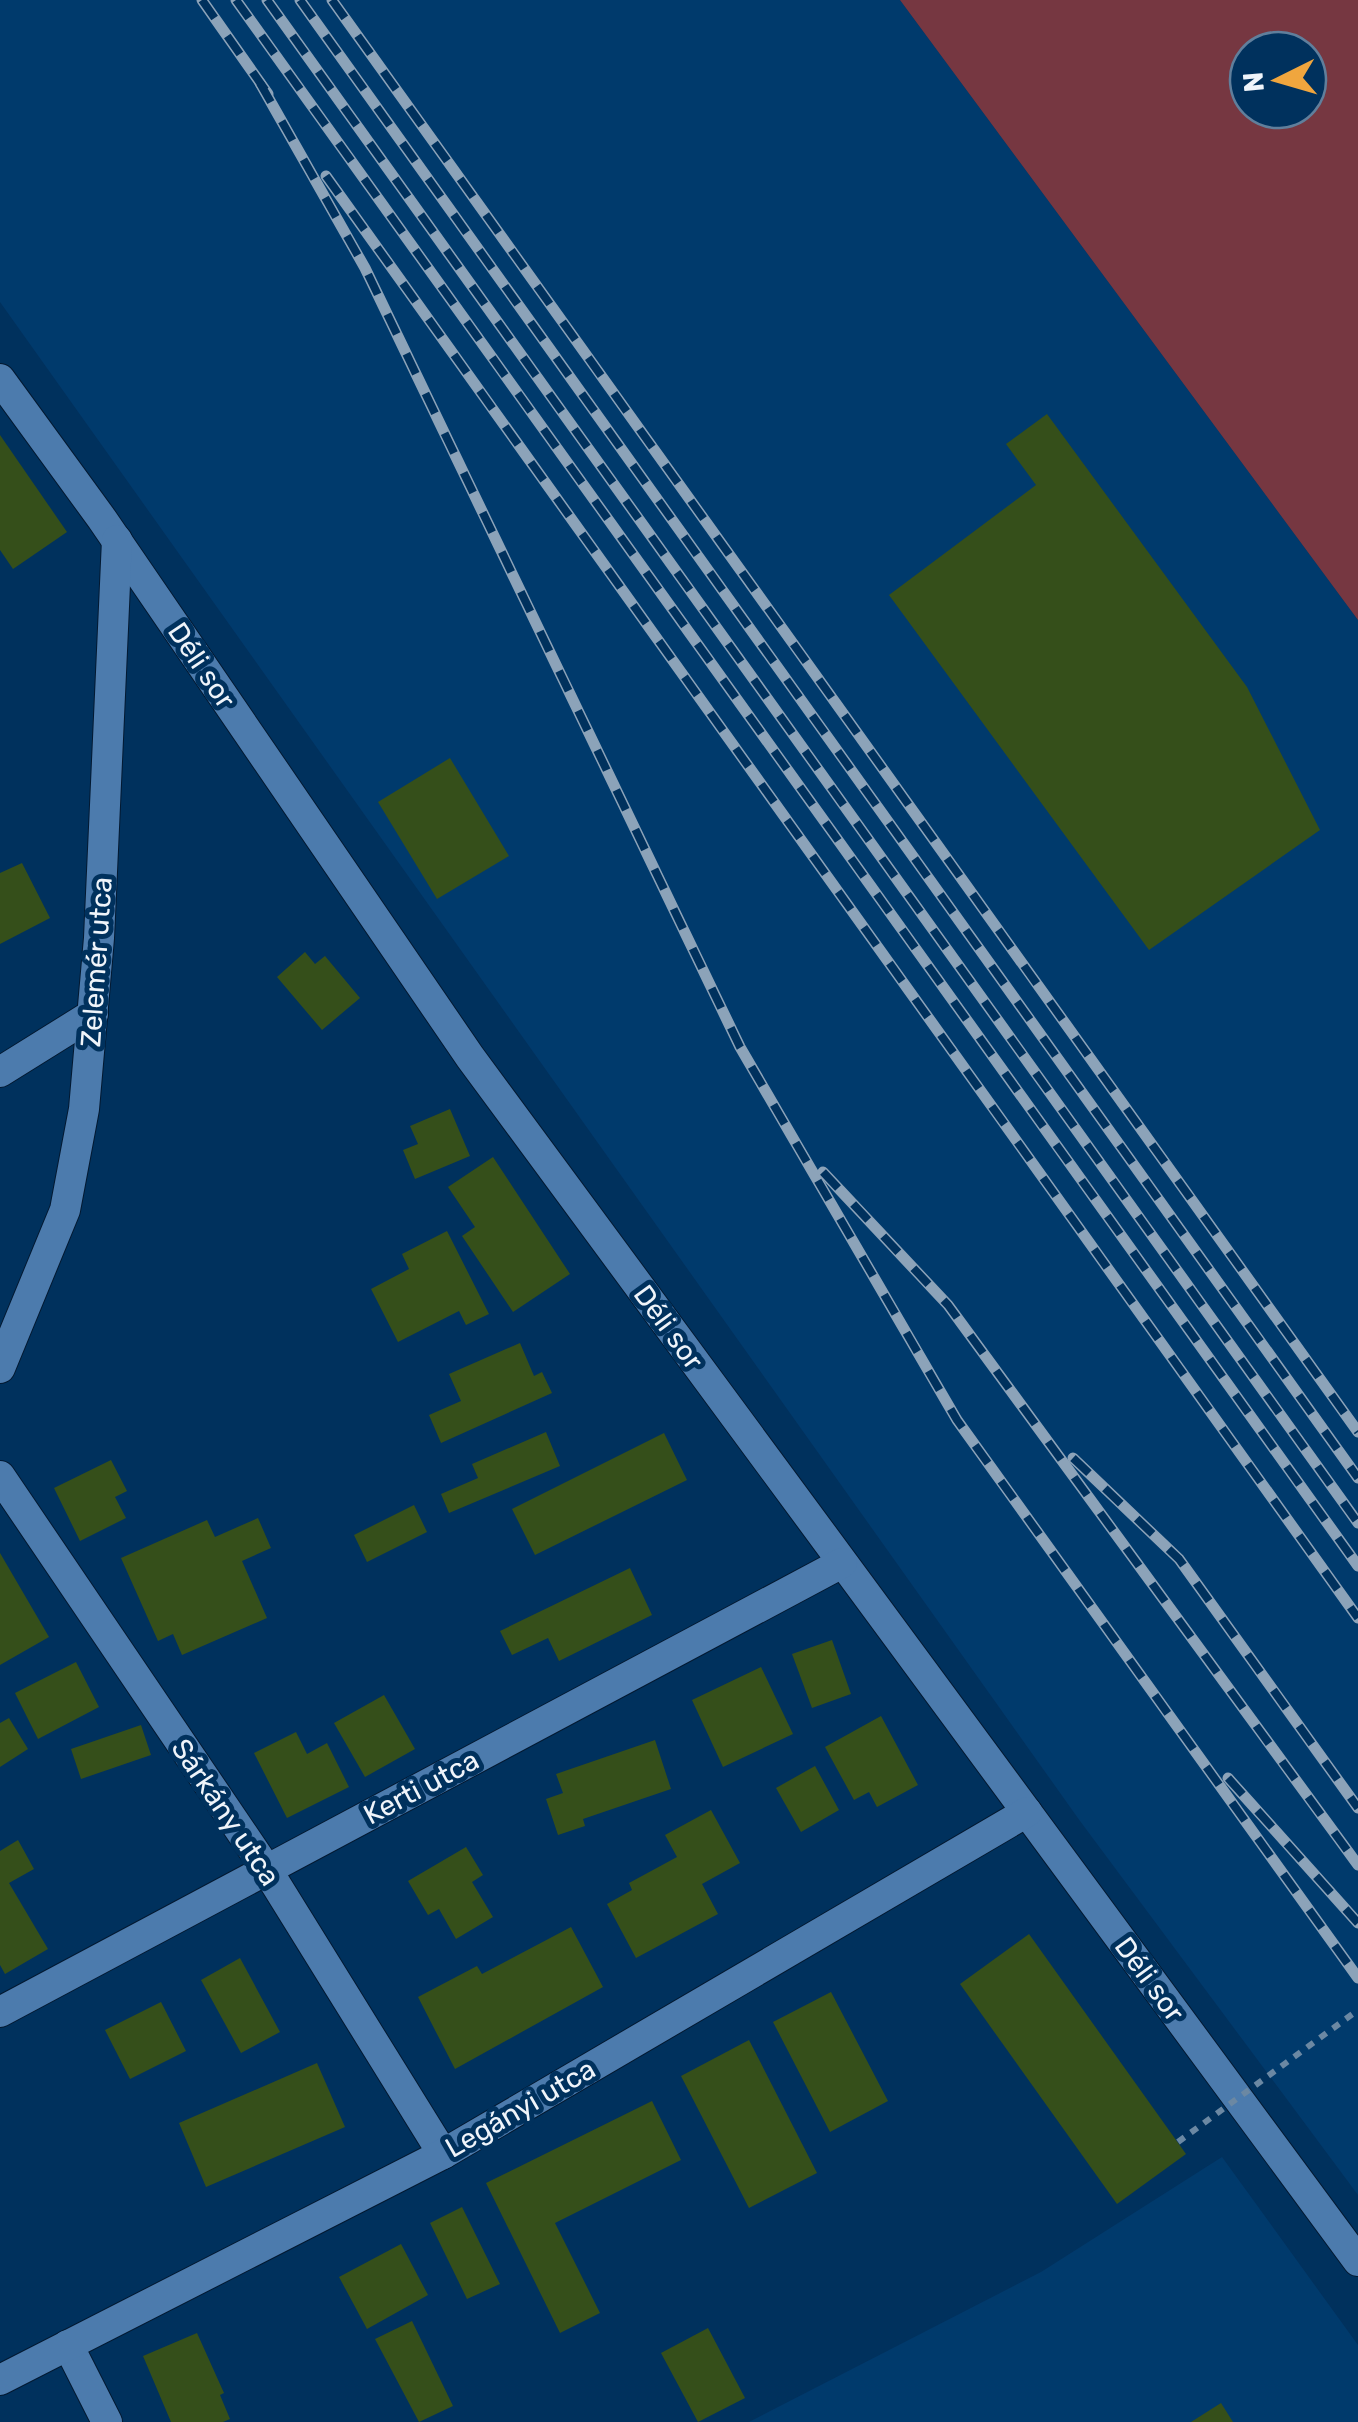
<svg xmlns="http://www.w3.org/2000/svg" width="1358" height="2422" viewBox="0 0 1358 2422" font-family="Rubik,sans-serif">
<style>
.built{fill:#003a6c}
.green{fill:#763741;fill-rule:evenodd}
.building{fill:#354f1a}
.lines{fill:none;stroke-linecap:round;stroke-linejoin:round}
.street-casing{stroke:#031931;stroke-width:32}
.street{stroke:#4c7bad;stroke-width:30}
.rail-casing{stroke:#8ca3b9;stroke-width:11}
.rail{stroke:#00315d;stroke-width:8;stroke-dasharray:22;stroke-linecap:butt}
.path-bridge{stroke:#6b88a3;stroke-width:6;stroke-dasharray:8 8;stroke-linecap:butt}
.labels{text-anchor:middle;stroke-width:10;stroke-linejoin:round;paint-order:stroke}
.street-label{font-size:28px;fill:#eff4fa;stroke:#00315d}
</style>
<rect width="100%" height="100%" fill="#00315d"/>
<g class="built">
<polygon points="0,0 900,0 1358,620 1358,2195 1080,1821 0,302"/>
<polygon points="1222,2157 1358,2345 1358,2422 749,2422 1041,2272"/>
</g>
<path class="green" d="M 900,0 L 1358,0 L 1358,620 ZM 1248,50 L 1308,50 L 1308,110 L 1248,110 Z"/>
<g class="building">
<polygon points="1047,414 1247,687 1320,830 1149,950 889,595 1036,485 1006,444"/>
<polygon points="0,435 67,532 13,569 0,550"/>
<polygon points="450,758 509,856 437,899 378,802"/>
<polygon points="22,863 50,918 0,944 0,873"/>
<polygon points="305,952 315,964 325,956 360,998 322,1030 277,977"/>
<polygon points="450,1109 470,1156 415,1179 403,1150 418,1144 410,1126"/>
<polygon points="493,1157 570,1274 513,1312 462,1236 475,1227 448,1187"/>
<polygon points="447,1231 489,1314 466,1325 459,1311 398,1342 371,1289 409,1269 402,1254"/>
<polygon points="520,1343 534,1376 542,1372 552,1393 441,1443 429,1415 461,1401 449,1374"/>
<polygon points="546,1432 560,1466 449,1513 441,1494 478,1478 472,1464"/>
<polygon points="664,1433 687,1480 535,1555 512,1509"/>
<polygon points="111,1460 127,1491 115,1497 126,1518 80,1541 54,1488"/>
<polygon points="414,1505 427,1532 367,1562 354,1535"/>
<polygon points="258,1518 271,1548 242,1561 267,1618 182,1655 173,1634 158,1641 121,1558 207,1520 215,1537"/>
<polygon points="0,1553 49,1637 0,1665"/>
<polygon points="630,1568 652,1615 559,1661 548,1638 512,1655 500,1631"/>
<polygon points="832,1640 851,1694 812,1708 792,1654"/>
<polygon points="76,1662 99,1707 38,1739 15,1693"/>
<polygon points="761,1667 793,1734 723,1767 692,1700"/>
<polygon points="384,1695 415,1749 365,1777 334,1723"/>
<polygon points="881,1716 918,1785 877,1807 869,1792 854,1800 825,1747"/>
<polygon points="9,1718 28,1749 0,1767 0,1723"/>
<polygon points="141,1725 151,1755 81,1779 71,1749"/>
<polygon points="296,1732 307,1754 327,1743 349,1787 287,1818 254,1753"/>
<polygon points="655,1740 671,1789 583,1819 585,1826 558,1835 546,1799 563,1793 556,1774"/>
<polygon points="815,1766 839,1810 801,1832 776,1788"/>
<polygon points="711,1810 740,1863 702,1884 718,1914 636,1958 607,1904 632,1890 629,1883 677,1857 665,1835"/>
<polygon points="18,1840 34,1869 9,1883 48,1949 5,1974 0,1965 0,1851"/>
<polygon points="466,1847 483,1875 472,1882 493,1917 456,1939 439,1909 428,1915 408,1881"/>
<polygon points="571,1927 603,1987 455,2069 418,1997 477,1966 482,1974"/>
<polygon points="1029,1934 1186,2154 1117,2204 960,1984"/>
<polygon points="240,1958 280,2032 241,2053 201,1980"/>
<polygon points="831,1992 888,2101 830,2132 773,2022"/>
<polygon points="161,2002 186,2051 130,2079 105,2030"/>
<polygon points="749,2040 817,2173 749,2208 681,2076"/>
<polygon points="317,2063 345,2127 206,2187 179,2123"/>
<polygon points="652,2101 681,2160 555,2223 600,2313 560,2333 486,2183"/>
<polygon points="462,2207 500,2284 467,2299 430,2223"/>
<polygon points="401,2244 428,2295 367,2329 339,2277"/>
<polygon points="412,2321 453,2406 419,2422 375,2339"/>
<polygon points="708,2328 745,2398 698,2422 661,2353"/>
<polygon points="197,2333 224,2393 220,2395 230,2419 223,2422 171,2422 143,2356"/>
<polygon points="1221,2403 1233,2422 1191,2422"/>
</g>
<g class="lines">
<g class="street-casing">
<g id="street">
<polyline points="0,379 102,519 470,1057 1358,2261"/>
<polyline points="0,1072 93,1014"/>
<polyline points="0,1368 65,1210 84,1109 99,938 117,540"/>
<polyline points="0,1476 267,1870 443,2154"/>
<polyline points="0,2012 842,1563"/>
<polyline points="68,2345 107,2422"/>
<polyline points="0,2380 443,2154 1027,1812"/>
</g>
</g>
<use href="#street" class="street"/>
<g class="rail-casing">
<g id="rail">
<polyline points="202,0 268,94"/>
<polyline points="236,0 1358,1566"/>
<polyline points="267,0 1358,1523"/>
<polyline points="300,0 1358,1478"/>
<polyline points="332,0 1358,1432"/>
<polyline points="260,83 365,268 740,1047 957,1420 1358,1978"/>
<polyline points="326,176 1358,1618"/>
<polyline points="823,1172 948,1305 1358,1865"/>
<polyline points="1073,1458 1179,1559 1358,1808"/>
<polyline points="1228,1778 1358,1923"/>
</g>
</g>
<use href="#rail" class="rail"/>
<polyline class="path-bridge" points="1178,2142 1358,2010"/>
</g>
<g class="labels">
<g class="street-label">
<text transform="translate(202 665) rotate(56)" y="10">Déli sor</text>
<text transform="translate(96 962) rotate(-86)" y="10">Zelemér utca</text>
<text transform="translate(669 1327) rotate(54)" y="10">Déli sor</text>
<text transform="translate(421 1787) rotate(-28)" y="10">Kerti utca</text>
<text transform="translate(226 1812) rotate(56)" y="10">Sárkány utca</text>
<text transform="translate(1150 1979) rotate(54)" y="10">Déli sor</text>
<text transform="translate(520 2108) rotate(-30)" y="10">Legányi utca</text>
</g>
</g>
<g transform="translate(1278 80) rotate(265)"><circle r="48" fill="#00315d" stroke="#607f9c" stroke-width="2.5"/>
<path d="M0-8L18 38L0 25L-18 38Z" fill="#f0a63e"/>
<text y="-15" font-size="28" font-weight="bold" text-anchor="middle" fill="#eff4fa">N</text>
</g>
</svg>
